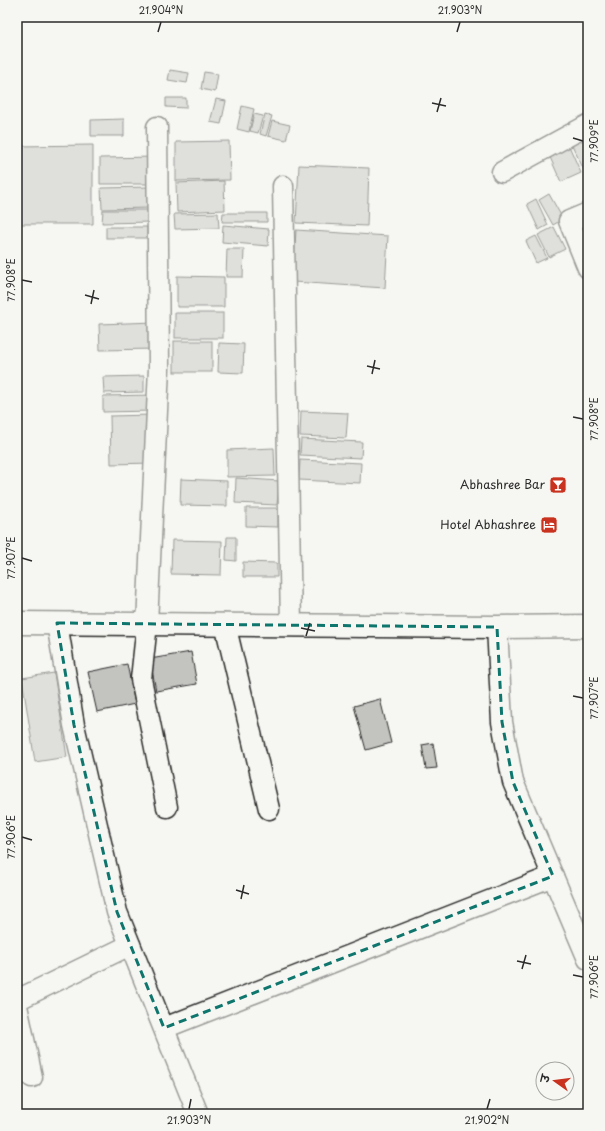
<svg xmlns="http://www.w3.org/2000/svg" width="605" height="1131" viewBox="0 0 605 1131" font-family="'Playpen Sans','Playpen Sans Deva',sans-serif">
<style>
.building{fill:#c3c3c0;stroke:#2b2b2b}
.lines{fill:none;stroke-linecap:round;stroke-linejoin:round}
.minor-casing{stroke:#2b2b2b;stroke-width:23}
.major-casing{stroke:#2b2b2b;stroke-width:25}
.minor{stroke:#f6f6f2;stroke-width:20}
.major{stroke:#f6f6f2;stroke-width:22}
.marked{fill:none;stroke:#0f766e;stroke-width:3;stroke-dasharray:8 5;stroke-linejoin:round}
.ticks{fill:none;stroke:#2b2b2b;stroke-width:1.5}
.labels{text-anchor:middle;stroke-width:4;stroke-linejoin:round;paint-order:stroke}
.poi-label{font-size:12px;fill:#2b2b2b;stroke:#f6f6f2;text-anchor:end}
.neatline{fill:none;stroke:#2b2b2b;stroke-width:1.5}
.ticks-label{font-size:10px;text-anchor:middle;fill:#2b2b2b}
</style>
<rect width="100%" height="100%" fill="#f6f6f2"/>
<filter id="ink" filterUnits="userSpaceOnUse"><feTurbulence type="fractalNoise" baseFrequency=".025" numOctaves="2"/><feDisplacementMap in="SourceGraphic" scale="8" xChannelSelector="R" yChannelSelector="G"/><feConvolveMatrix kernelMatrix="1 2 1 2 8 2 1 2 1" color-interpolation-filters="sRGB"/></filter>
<g filter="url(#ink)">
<g class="building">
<polygon points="170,70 189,73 187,83 168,80"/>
<polygon points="204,72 218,74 215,92 201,89"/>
<polygon points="166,98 186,98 186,108 166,107"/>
<polygon points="216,99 226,101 221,124 210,122"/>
<polygon points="242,106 254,109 249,132 237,129"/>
<polygon points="254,114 263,116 258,133 250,131"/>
<polygon points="265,114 272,116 266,136 260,134"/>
<polygon points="124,119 124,136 91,136 91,120"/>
<polygon points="272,121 290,125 286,140 268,136"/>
<polygon points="587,137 588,168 584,170 572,145"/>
<polygon points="229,141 230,180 176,181 176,142"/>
<polygon points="93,145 93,224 17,224 17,146"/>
<polygon points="569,146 581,173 561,182 549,155"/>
<polygon points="155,157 155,184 100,184 100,158"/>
<polygon points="299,165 369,168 367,226 296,223"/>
<polygon points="224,181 225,210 177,212 176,183"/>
<polygon points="150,187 150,208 102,209 101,188"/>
<polygon points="549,194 563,219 553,225 539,200"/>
<polygon points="536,199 548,225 539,230 527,204"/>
<polygon points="103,210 152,210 152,222 102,223"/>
<polygon points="218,213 219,228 175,229 174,214"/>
<polygon points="223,213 267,213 267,222 222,222"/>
<polygon points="223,225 269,229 268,246 222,242"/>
<rect x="106" y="227" width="41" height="11"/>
<polygon points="554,227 565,249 549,257 538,235"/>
<polygon points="296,230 388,236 385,288 293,282"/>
<polygon points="536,236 547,258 536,263 526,241"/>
<polygon points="227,249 244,249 243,277 226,277"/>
<polygon points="177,276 224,277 224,307 177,307"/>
<rect x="175" y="313" width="48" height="25"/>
<polygon points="155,322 156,349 100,350 99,324"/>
<rect x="174" y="341" width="38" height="31"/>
<polygon points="219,343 244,344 243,373 218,372"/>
<polygon points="144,376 144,392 104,393 103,377"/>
<polygon points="153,395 153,411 103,412 103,396"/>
<polygon points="301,411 348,413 346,438 300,436"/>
<polygon points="152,415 153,463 111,464 110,416"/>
<polygon points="301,439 362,442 361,458 300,455"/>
<polygon points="274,448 275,476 227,477 227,450"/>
<polygon points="300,460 361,463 360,483 299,480"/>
<polygon points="236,478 279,481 277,505 235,503"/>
<polygon points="181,479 227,481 227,506 180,505"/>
<polygon points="246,508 278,508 278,527 246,526"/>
<polygon points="227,537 236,537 236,561 226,560"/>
<polygon points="172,540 222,541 221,575 171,574"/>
<polygon points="243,562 277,563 277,577 243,577"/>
<polygon points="191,652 197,684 156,691 150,659"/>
<polygon points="127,664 135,704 97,712 88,672"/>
<polygon points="54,673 67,757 35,762 22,678"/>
<polygon points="380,699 391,743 366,750 354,706"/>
<polygon points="433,743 437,768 426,769 422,745"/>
</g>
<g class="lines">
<g class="minor-casing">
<g id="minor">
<polyline points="157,127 159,368 147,624 141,679 167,807"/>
<polyline points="502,172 588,125"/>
<polyline points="283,186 291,625"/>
<polyline points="588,213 569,221 588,268"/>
<polyline points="57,623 74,725 117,912 198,1114"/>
<polyline points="225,624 269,809"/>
<polyline points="497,627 502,722 513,782 588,959"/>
<polyline points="17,1000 130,945"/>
<polyline points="17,1006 32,1077"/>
<polyline points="164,1028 553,876"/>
</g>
</g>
<g class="major-casing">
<polyline id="major" points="17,623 497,627 588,626"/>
</g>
<use href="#minor" class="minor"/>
<use href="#major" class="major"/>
</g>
</g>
<path d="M0 0H605V1131H0ZM 57,623 L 497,627 L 502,722 L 513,782 L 553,876 L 164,1028 L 117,912 L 74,725 Z" fill="#f6f6f2" fill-opacity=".55" fill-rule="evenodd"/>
<path class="marked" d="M 57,623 L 497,627 L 502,722 L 513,782 L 553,876 L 164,1028 L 117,912 L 74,725 Z"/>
<path class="ticks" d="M 158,32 L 161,22M 457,32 L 460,22M 432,103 L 446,106M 437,112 L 441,98M 573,138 L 583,141M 22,280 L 32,282M 85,295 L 99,299M 91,304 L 94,290M 367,366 L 380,369M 372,374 L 375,360M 573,417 L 583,419M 22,558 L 32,561M 301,628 L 315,631M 306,636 L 310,623M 573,696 L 583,698M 22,837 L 32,840M 236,890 L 249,894M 241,899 L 244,885M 517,961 L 531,964M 522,969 L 526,955M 573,975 L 583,977M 189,1109 L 191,1099M 487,1109 L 490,1099"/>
<defs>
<g id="bar-square" transform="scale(0.9)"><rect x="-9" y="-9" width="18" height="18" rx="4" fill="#c8321e" stroke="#f6f6f2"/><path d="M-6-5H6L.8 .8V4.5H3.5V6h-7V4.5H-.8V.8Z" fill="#fff"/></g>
<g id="hotel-square" transform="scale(0.9)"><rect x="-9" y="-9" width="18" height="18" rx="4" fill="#c8321e" stroke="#f6f6f2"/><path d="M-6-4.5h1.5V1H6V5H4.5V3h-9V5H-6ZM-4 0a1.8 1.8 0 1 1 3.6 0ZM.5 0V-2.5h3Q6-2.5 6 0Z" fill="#fff"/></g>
</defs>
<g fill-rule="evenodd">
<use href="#bar-square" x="558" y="485"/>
<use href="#hotel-square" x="549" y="525"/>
</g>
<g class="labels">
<g class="poi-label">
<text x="545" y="489">Abhashree Bar</text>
<text x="536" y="529">Hotel Abhashree</text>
</g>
</g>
<rect width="605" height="1131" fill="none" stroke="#f6f6f2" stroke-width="44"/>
<g transform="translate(555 1081) rotate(284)"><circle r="19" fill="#f6f6f2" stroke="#a5a5a2"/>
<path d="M0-3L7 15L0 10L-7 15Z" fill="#c8321e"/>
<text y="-6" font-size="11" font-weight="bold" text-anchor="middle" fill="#2b2b2b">उ</text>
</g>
<rect x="22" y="22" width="561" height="1087" class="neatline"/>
<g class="ticks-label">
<text x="161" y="14">21.904°N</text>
<text x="460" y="14">21.903°N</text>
<text transform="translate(594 141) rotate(-90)" y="4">77.909°E</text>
<text transform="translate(11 280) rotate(-90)" y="4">77.908°E</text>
<text transform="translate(594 419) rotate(-90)" y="4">77.908°E</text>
<text transform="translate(11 558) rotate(-90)" y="4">77.907°E</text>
<text transform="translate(594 698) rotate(-90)" y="4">77.907°E</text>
<text transform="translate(11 837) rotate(-90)" y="4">77.906°E</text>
<text transform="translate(594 977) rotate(-90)" y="4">77.906°E</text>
<text x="189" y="1124">21.903°N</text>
<text x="487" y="1124">21.902°N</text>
</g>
</svg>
